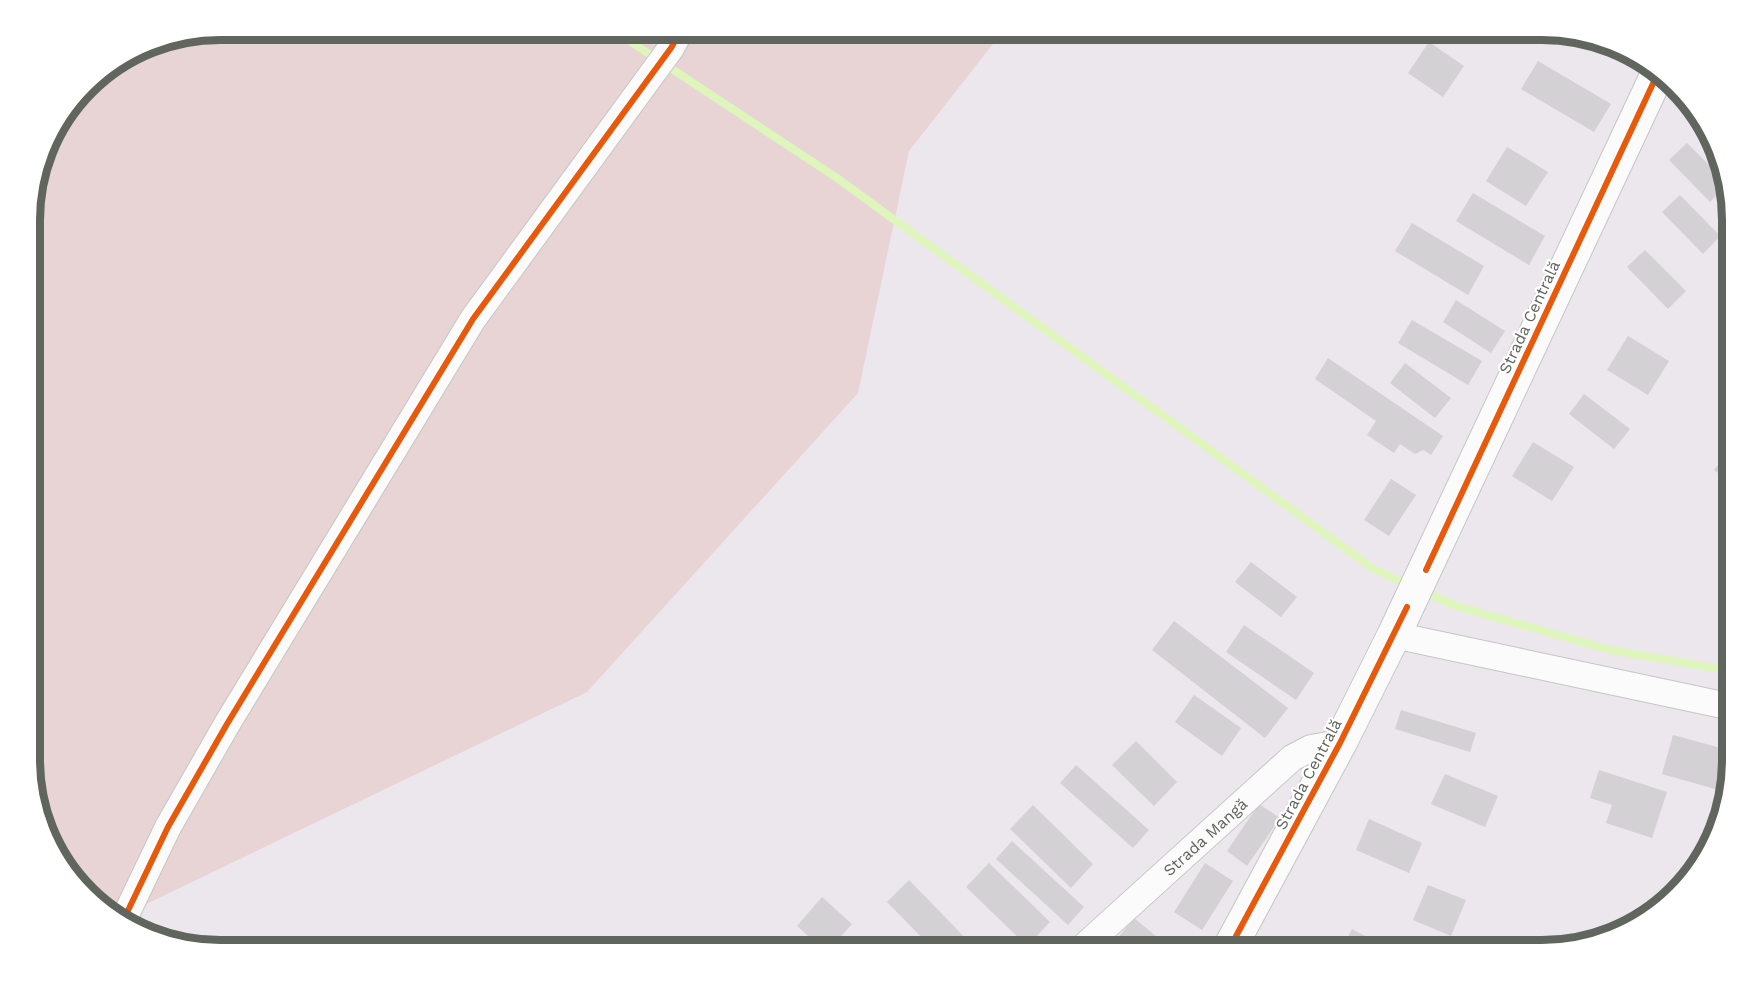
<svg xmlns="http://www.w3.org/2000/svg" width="1762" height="981" viewBox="0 0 1762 981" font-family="'Work Sans',sans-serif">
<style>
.green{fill:#e8d3d5}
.water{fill:#def5bc}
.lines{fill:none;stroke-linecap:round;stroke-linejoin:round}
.stream{stroke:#def5bc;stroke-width:8}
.building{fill:#d3d1d4}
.minor-casing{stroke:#c6c6c5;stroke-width:28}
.secondary-casing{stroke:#c6c6c6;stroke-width:35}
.minor{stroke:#fcfbfc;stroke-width:26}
.secondary{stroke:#fcfbfc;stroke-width:33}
.cycleway-casing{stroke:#fff;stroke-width:10}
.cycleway{stroke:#e8590c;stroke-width:6}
.labels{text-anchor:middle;stroke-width:4.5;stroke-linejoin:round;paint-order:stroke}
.street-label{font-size:16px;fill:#60655d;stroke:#fff}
.rim{fill:none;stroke:#60655d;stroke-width:8}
</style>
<rect width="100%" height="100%" fill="#ebe7ec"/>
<path class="green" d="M 221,30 L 1004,30 L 909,151 L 858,393 L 587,692 L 117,918 L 62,867 L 32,785 L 32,196 C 41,165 71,102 94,79 C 101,71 138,48 148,44 C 166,37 200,34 221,30 Z"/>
<polygon class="water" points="77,100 38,176 50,136"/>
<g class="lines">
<g class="stream">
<polyline points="613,30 837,178 1372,568 1410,586"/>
<polyline points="1422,591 1456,606 1610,650 1732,671"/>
</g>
</g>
<g class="building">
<polygon points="1429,42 1464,66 1443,97 1408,73"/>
<polygon points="1538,61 1611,104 1594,132 1521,89"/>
<polygon points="1687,143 1721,177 1725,187 1710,202 1669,160"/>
<polygon points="1507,147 1548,172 1526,206 1486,181"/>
<polygon points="1473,193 1545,236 1529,265 1456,221"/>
<polygon points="1680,195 1720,236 1703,254 1662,212"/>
<polygon points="1412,223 1484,266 1468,295 1395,251"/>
<polygon points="1645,250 1686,291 1668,309 1627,267"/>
<polygon points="1456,300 1505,331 1491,353 1443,322"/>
<polygon points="1412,320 1482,361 1468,385 1398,343"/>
<polygon points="1628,336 1669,361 1648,395 1607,370"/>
<polygon points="1328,358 1443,436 1431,455 1423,450 1415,454 1400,444 1394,453 1367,435 1376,421 1315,379"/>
<polygon points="1405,363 1451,398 1435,418 1390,383"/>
<polygon points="1584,394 1630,429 1614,449 1569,414"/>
<polygon points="1533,442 1574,467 1552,501 1512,476"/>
<polygon points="1732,446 1732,483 1714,470"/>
<polygon points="1391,479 1416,495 1389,536 1364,520"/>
<polygon points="1251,562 1297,597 1281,617 1235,582"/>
<polygon points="1174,621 1288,708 1265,738 1152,650"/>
<polygon points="1244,625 1314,673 1296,700 1226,652"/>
<polygon points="1194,695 1241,728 1222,756 1175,722"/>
<polygon points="1401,710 1476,733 1470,752 1395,729"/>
<polygon points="1673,735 1732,751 1722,791 1662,774"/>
<polygon points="1136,741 1177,782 1154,806 1112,765"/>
<polygon points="1076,765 1149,830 1133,848 1060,783"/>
<polygon points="1599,770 1667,792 1652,838 1606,823 1612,805 1590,798"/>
<polygon points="1445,774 1498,796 1485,827 1431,804"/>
<polygon points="1259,804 1280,818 1247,866 1227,851"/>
<polygon points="1033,805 1093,864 1071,888 1010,829"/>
<polygon points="1718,816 1712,837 1705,830"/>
<polygon points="1369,819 1422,843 1409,873 1356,850"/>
<polygon points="1012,841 1084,907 1068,925 996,859"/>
<polygon points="989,863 1050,922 1027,946 966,887"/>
<polygon points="1205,863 1233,881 1202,930 1174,912"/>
<polygon points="909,880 978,951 935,951 887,902"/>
<polygon points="1428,885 1466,900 1451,936 1413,920"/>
<polygon points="822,897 852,924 828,951 825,951 797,926"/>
<polygon points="1134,918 1174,951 1122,951 1113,944"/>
<polygon points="1352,929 1388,948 1387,951 1341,951"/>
</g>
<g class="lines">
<g class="minor-casing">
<g id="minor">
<polyline points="1394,635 1732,707"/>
<polyline points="122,923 168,827 227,724 473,319 671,48 681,30"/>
<path id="s1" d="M 1079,951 L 1292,758 L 1311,748 L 1340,743"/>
</g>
</g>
<g class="secondary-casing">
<polyline id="secondary" points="1228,951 1340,743 1394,635 1657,75"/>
</g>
<use href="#minor" class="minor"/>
<use href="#secondary" class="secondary"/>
<g class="cycleway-casing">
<g id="cycleway">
<polyline points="1426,570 1657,75"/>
<polyline points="122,923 168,827 227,724 473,319 671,48 681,30"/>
<polyline points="1228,951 1340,743 1407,607"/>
</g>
</g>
<use href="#cycleway" class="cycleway"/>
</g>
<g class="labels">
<g class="street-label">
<text transform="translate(1529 317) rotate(-65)" y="6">Strada Centrală</text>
<text transform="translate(1308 774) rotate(-62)" y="6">Strada Centrală</text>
<text dy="6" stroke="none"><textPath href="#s1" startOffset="170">Strada Mangă</textPath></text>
</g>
</g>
<path d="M0 0H1762V981H0ZM220 40H1542A180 180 0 0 1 1722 220V760A180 180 0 0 1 1542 940H220A180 180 0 0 1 40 760V220A180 180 0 0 1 220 40Z" fill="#fff" fill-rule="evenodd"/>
<path class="rim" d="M220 40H1542A180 180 0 0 1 1722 220V760A180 180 0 0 1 1542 940H220A180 180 0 0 1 40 760V220A180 180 0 0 1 220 40Z"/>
</svg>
